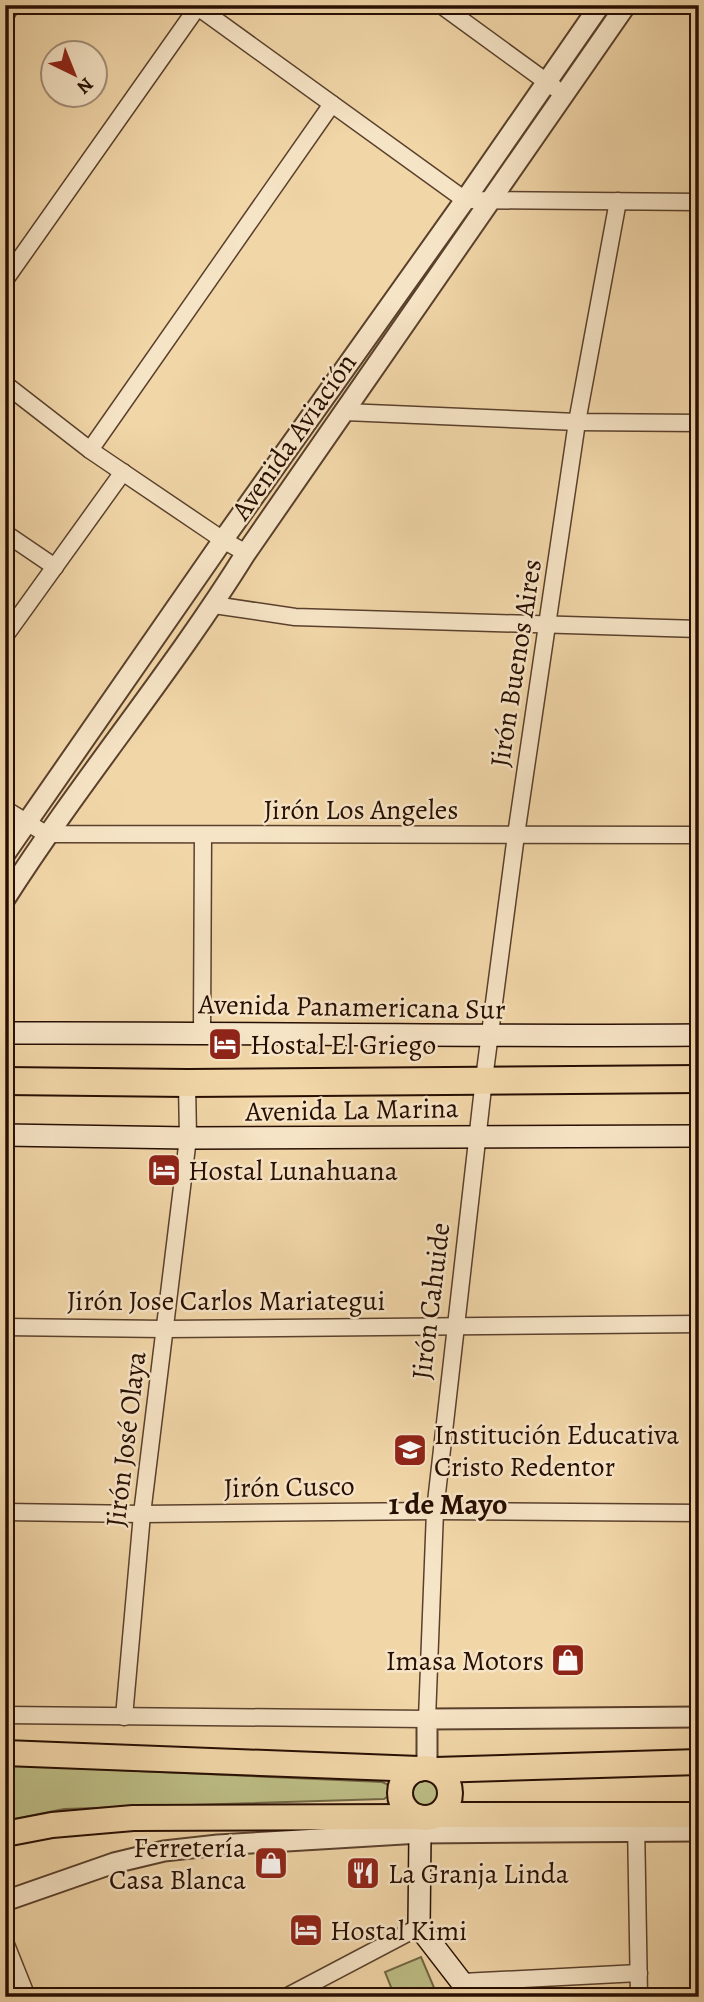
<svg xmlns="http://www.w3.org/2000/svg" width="704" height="2002" viewBox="0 0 704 2002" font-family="Alegreya,serif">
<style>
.green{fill:#bdbd85;stroke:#726644;stroke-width:2}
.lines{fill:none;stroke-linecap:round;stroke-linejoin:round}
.minor-casing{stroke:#5a402c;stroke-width:19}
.tertiary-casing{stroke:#5a402c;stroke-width:23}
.secondary-casing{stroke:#270e02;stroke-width:24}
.primary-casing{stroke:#270e02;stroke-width:28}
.trunk-casing{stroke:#270e02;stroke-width:30}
.minor{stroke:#f6e4c6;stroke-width:16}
.tertiary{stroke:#f6e4c6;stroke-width:19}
.secondary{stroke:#f6e4c6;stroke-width:21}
.primary{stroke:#f1d6a8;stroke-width:24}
.trunk{stroke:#f1d6a8;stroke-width:26}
.labels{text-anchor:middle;stroke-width:5;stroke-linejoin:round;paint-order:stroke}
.street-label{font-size:28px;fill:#270e02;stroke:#f6e4c6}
.poi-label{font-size:28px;fill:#270e02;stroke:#f6e4c6;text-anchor:start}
.neighbourhood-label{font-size:30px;font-weight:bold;fill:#270e02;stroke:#f6e4c6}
</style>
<rect width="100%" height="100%" fill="#f1d6a8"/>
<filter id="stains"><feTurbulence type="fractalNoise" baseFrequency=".00286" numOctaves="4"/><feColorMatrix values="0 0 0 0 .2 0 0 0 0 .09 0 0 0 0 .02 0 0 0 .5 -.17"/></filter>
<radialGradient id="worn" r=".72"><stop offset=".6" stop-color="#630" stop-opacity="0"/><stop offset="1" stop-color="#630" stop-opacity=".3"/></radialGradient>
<g class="green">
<polygon points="5,1765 382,1782 389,1785 391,1794 384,1799 64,1809 5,1821"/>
<circle cx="426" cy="1793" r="13"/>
<polygon points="421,1957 438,1997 395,1997 385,1972"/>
</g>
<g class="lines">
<g class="minor-casing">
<g id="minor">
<polyline points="195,5 465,200 699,202"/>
<polyline points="441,5 555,88"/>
<polyline points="5,16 12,5"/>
<polyline points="5,280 199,5"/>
<polyline points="5,384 90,450 223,540 246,553"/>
<polyline points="345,412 577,422 699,423"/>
<polyline points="90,450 332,104"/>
<polyline points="5,533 55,567"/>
<polyline points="214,605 295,617 699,629"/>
<polyline points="5,636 123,472"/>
<polyline points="5,809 46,834 699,835"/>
<polyline points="202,1032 203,835"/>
<polyline points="5,1327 165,1329 699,1324"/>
<polyline points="5,1512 142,1514 435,1511 699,1513"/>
<polyline points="5,1715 427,1719 435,1511 484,1079 516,835 577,422 618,201"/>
<polyline points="124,1717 142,1514 188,1138 187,1083"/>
<polyline points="636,1822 639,1997"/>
<polyline points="5,1942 27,1997"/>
<polyline points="462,1982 639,1973"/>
<polyline points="286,1997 419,1927"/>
</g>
</g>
<g class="tertiary-casing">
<g id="tertiary">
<polyline points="5,854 223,540 465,200 600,5"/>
<path d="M 5,899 C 81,780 172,672 246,553 L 626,5"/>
<polyline points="427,1768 427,1719 699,1717"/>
<polyline points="5,1901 114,1863 164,1851 218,1845 420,1833 699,1831"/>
</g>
</g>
<g class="secondary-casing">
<g id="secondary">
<path d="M 5,1033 C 236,1032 468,1037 699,1035"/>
<polyline points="5,1135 188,1138 699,1136"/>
<polyline points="420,1833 419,1927 473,1997"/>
</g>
</g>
<g class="primary-casing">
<g id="primary">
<polyline points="5,1753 419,1769"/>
<circle cx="425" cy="1793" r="25"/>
<polyline points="435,1770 699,1762"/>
<polyline points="438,1815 699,1815"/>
<polyline points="5,1834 52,1825 133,1818 417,1817"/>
</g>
</g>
<g class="trunk-casing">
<polyline id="trunk" points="5,1081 187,1083 699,1079"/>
</g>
<use href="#minor" class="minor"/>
<use href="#tertiary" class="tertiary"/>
<use href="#secondary" class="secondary"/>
<use href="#primary" class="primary"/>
<use href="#trunk" class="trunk"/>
</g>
<defs>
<g id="hotel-square" transform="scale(1.75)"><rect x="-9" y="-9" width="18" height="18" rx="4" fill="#8f2418" stroke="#f6e4c6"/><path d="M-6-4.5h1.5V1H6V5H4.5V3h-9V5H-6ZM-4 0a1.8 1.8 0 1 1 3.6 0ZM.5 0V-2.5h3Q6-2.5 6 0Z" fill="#fff"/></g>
<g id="school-square" transform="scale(1.75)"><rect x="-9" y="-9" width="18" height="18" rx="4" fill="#8f2418" stroke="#f6e4c6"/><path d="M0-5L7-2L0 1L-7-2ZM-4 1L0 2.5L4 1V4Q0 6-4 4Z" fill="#fff"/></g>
<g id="shop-square" transform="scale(1.75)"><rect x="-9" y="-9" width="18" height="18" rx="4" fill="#8f2418" stroke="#f6e4c6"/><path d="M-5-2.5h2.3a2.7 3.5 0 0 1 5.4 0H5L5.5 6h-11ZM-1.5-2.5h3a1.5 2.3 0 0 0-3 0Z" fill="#fff"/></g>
<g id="restaurant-square" transform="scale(1.75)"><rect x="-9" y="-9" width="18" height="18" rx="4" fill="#8f2418" stroke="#f6e4c6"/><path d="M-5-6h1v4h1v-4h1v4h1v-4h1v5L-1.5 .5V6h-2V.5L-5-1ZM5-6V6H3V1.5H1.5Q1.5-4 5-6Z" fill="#fff"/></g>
</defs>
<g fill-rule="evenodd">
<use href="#hotel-square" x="225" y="1044"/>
<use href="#hotel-square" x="164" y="1170"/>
<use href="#school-square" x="410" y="1450"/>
<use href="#shop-square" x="568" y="1660"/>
<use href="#shop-square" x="271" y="1863"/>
<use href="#restaurant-square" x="363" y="1873"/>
<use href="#hotel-square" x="306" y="1930"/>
</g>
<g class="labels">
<g class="street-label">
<text transform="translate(293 436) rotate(-55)" y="10">Avenida Aviación</text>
<text transform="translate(515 663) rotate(-81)" y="10">Jirón Buenos Aires</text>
<text x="361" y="819">Jirón Los Angeles</text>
<text transform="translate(352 1006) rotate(1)" y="10">Avenida Panamericana Sur</text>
<text transform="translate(352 1109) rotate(-1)" y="10">Avenida La Marina</text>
<text x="226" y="1310">Jirón Jose Carlos Mariategui</text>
<text transform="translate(430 1301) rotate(-83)" y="10">Jirón Cahuide</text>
<text transform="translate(125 1439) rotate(-83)" y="10">Jirón José Olaya</text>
<text transform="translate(289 1486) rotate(-1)" y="10">Jirón Cusco</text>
</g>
<g class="poi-label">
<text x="250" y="1054">Hostal El Griego</text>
<text x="188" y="1180">Hostal Lunahuana</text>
<text x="434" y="1444">Institución Educativa<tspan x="434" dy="32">Cristo Redentor</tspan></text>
<text x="544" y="1670" text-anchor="end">Imasa Motors</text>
<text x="246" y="1857" text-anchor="end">Ferretería<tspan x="246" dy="32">Casa Blanca</tspan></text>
<text x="388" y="1883">La Granja Linda</text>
<text x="330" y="1940">Hostal Kimi</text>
</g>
<g class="neighbourhood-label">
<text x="448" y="1514">1 de Mayo</text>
</g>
</g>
<rect width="704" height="2002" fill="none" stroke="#f1d6a8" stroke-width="28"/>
<rect x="7" y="7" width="690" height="1988" fill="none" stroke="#270e02" stroke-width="3.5"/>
<rect x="14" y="14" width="676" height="1974" fill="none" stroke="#270e02" stroke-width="2"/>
<g transform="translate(74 74) rotate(137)"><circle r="33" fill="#f6e4c6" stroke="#a38e78" stroke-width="2"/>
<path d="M0-5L12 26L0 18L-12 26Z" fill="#8f2418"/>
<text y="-10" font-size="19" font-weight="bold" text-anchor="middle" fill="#270e02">N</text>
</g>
<rect width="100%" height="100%" filter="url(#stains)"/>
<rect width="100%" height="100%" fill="url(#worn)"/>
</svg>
